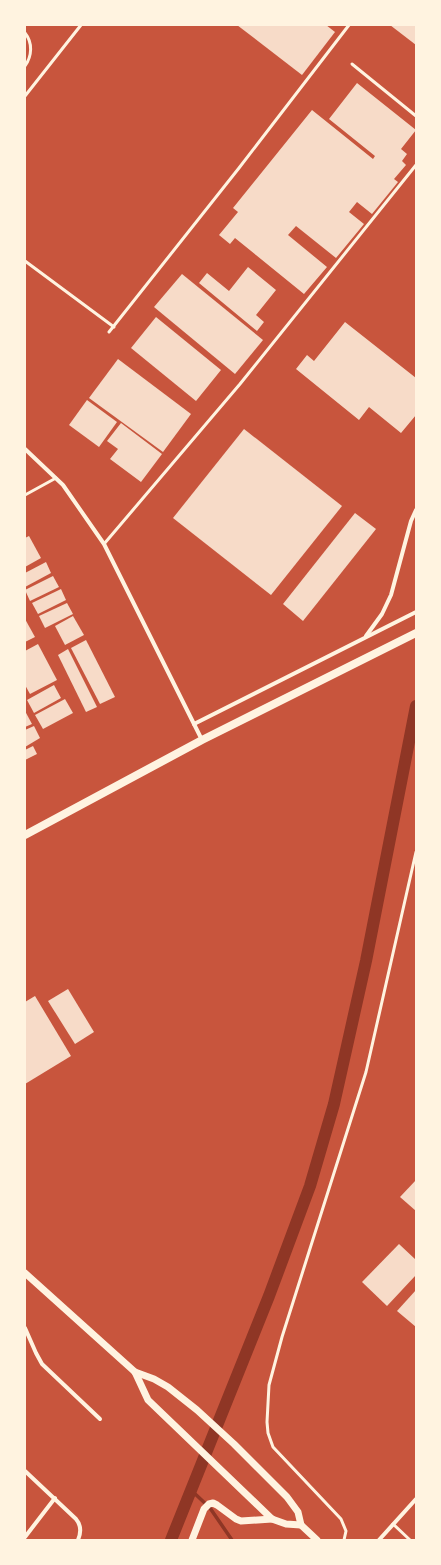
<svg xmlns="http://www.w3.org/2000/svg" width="441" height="1565" viewBox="0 0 441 1565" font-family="Rubik,sans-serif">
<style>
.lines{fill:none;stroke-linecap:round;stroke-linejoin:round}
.stream{stroke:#8f3625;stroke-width:3.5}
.canal{stroke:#8f3625;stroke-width:12}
.building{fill:#f7dbc8}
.service{stroke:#fff3e0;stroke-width:3}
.minor{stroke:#fff3e0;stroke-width:4}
.tertiary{stroke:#fff3e0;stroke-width:7}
.secondary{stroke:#fff3e0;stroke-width:8}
</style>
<rect width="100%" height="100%" fill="#c8553d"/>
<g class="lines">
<polyline class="stream" points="191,1490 210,1508 232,1540"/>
<polyline class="canal" points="171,1540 269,1296 310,1186 334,1104 366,961 416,706"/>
</g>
<g class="building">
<polygon points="237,25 326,25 335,32 302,75"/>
<polygon points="390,25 416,25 416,45"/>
<polygon points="357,83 416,130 401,149 407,154 402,161 406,165 394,179 398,182 372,214 357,202 349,212 364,224 336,258 296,226 288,235 327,267 304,294 235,238 230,244 219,235 238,212 233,208 312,110 373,159 375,156 329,119"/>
<polygon points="248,267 276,290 256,315 264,322 257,331 199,283 207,273 229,291"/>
<polygon points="182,274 263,340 235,374 154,307"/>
<polygon points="156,317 221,370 196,401 131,348"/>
<polygon points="345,322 416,378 416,415 401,433 369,407 359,420 296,369 307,355 314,361"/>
<polygon points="118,359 191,414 163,452 89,398"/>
<polygon points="87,400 117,422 99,447 69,425"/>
<polygon points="121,423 162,454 141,482 110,459 118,449 107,441"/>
<polygon points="244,429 342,506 271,595 173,518"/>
<polygon points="355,513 376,529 303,621 283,604"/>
<polygon points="29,536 41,558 25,567 25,538"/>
<polygon points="46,562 51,573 25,587 25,573"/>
<polygon points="53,576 59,587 30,601 25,590"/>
<polygon points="61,589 66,600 38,614 32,603"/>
<polygon points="67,603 73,614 45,628 39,616"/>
<polygon points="73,616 84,635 65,645 55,626"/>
<polygon points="25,619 35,637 25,642"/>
<polygon points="86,640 115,697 100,704 71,648"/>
<polygon points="38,644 57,680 30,694 25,685 25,651"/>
<polygon points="68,649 97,707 86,712 58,655"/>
<polygon points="54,685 61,698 34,713 27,700"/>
<polygon points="65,699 73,713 43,729 35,715"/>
<polygon points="25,711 32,724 25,727"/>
<polygon points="34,726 40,738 25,747 25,730"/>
<polygon points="33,746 37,754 25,760 25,750"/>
<polygon points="68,989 94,1032 75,1044 48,1001"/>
<polygon points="35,996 71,1056 25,1084 25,1002"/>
<polygon points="416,1180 416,1211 400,1197"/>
<polygon points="399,1244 416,1260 416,1275 387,1306 362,1282"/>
<polygon points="416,1290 416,1327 397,1311"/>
</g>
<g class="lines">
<g class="service">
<path d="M 25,33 C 33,43 32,56 25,66"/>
<polyline points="352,64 416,116"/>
<polyline points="25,96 81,25"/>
<polyline points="25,261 114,327"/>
<polyline points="109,332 239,168 349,25"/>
<polyline points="25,495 56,478"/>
<polyline points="104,544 240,384 416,165"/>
<polyline points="393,1524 410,1540"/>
<polyline points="344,1540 346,1531 341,1519 273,1447 268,1433 267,1422 269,1385 282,1337 366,1072 416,852"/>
</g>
<g class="minor">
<polyline points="25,449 63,485 104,544 202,740"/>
<polyline points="366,636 382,614 391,595 411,521 416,510"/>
<polyline points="194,724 416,612"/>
<polyline points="25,1328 36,1353 42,1364 100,1419"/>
<path d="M 25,1471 L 76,1519 C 81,1525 81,1533 78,1540"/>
<polyline points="25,1537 55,1498"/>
<polyline points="379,1540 416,1499"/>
</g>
<g class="tertiary">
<polyline points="25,1273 135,1372 148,1400 272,1519 286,1524 301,1525"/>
<polyline points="135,1372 154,1379 168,1387 197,1410 234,1444 287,1497 298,1512 301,1525 317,1540"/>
<polyline points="192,1540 204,1509 209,1504 213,1503 217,1505 236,1519 241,1521 272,1519"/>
</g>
<polyline class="secondary" points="25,835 202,740 416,633"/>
</g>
<rect width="441" height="1565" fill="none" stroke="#fff3e0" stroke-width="52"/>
</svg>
